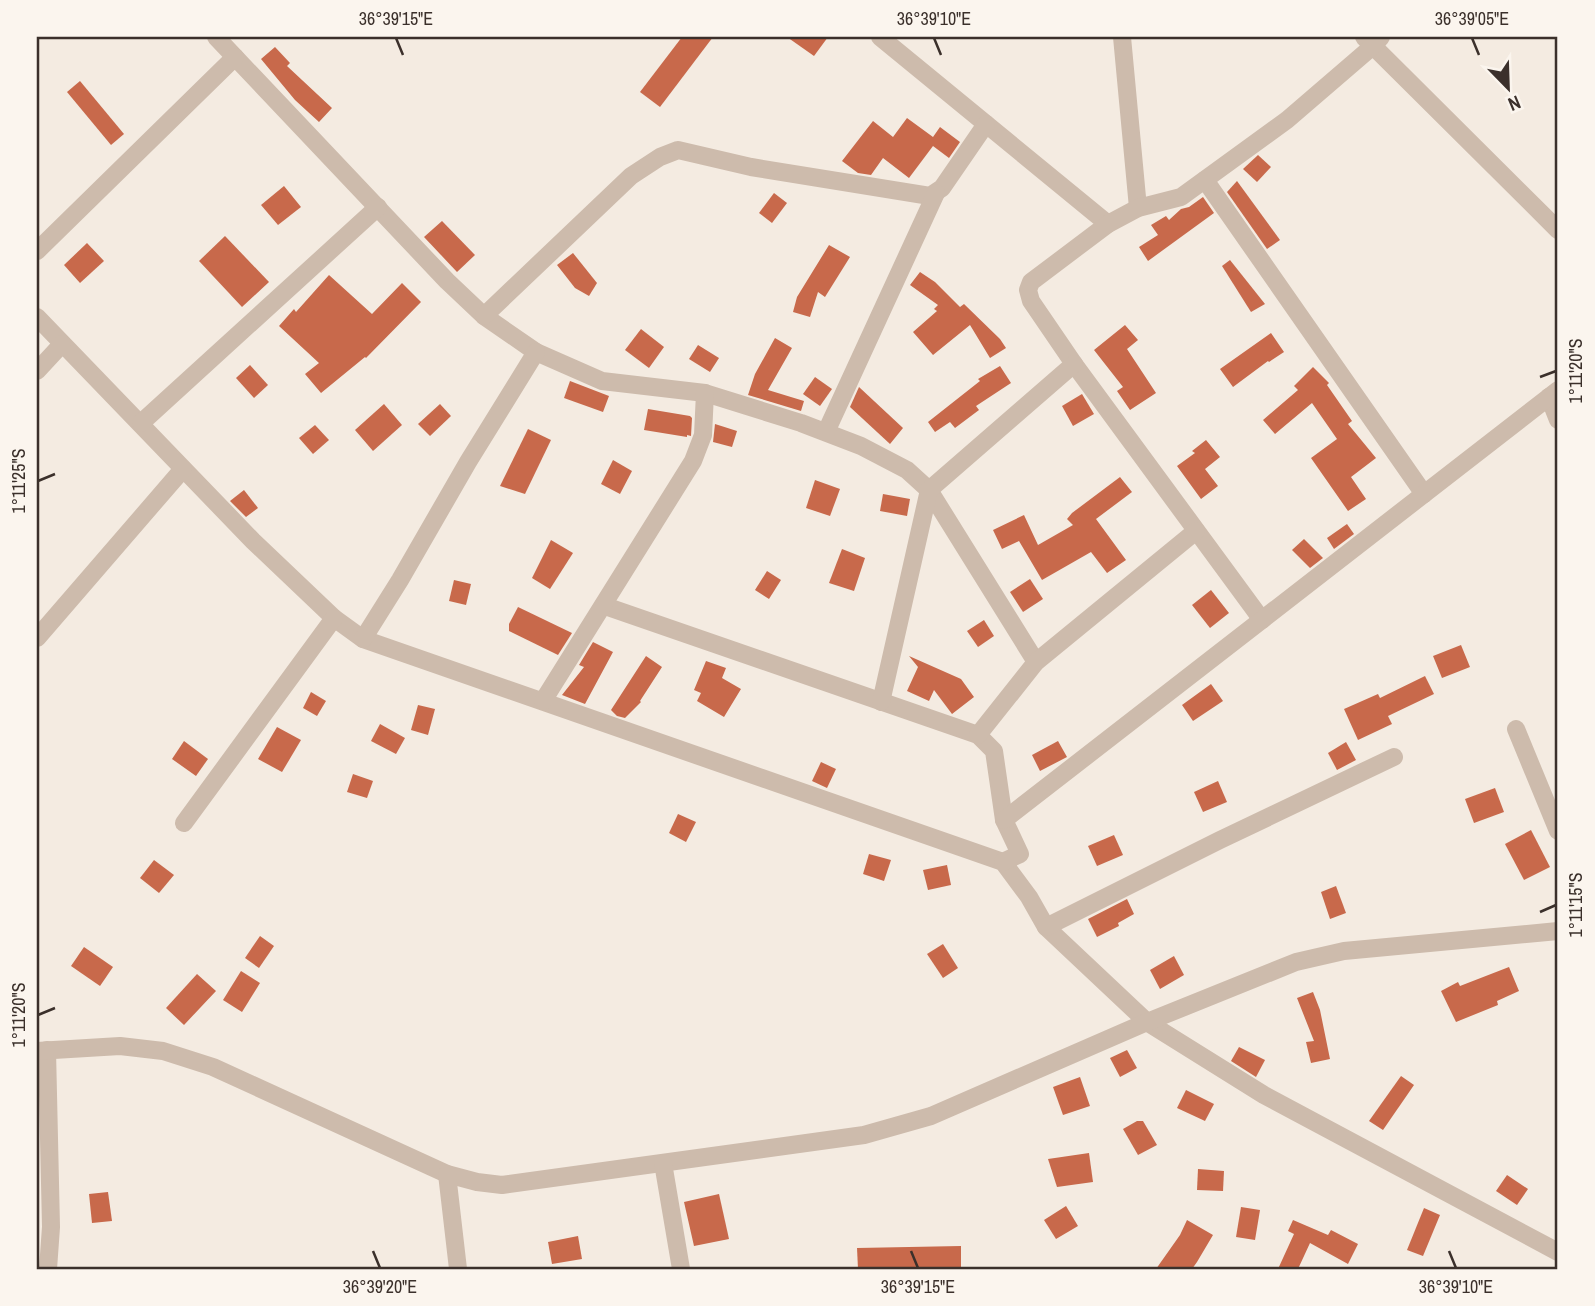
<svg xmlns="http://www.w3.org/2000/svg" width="1595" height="1306" viewBox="0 0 1595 1306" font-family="'Archivo Narrow',sans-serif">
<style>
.building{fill:#c8694b}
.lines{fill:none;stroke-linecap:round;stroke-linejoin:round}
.minor{stroke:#cdbbac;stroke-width:18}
.ticks{fill:none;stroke:#3b302b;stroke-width:2.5}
.neatline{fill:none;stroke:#3b302b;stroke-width:2.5}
.ticks-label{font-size:18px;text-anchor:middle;fill:#3b302b}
</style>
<rect width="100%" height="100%" fill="#f4ebe1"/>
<g class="building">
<polygon points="682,37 713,37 660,107 640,92"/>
<polygon points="787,37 828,37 814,56"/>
<polygon points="275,47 290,63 287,66 332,108 319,122 295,100 261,59"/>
<polygon points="80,81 124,134 111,145 67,92"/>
<polygon points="907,118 933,137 940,127 960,142 949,158 933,146 909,178 883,158 871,175 858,173 842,161 873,121 893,137"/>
<polygon points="1258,155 1271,167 1257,182 1243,169"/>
<polygon points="1237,181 1280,240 1267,249 1227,192"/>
<polygon points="284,186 301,207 278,225 261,205"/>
<polygon points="774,193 787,203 772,223 759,213"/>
<polygon points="1203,197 1214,213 1148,261 1139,247 1158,235 1151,225 1166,216 1169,220 1181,209 1189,207"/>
<polygon points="442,221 475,255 457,272 424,237"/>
<polygon points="225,236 269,282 242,307 199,261"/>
<polygon points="87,243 104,261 80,283 64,265"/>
<polygon points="829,245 850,257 825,297 818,292 810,317 793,312 797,297"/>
<polygon points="573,253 597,283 589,296 575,288 557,265"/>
<polygon points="1230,260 1265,304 1251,312 1222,266"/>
<polygon points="920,272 935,282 960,307 964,304 1000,339 1006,348 990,358 970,325 933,355 913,332 937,311 934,309 938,305 910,285"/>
<polygon points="329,275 372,314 402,283 421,302 366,358 365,357 321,393 305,374 319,363 279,326 294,309 296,312"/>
<polygon points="1125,325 1138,340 1127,349 1156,393 1130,410 1117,391 1123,387 1094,350"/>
<polygon points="641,329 664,347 649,368 625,350"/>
<polygon points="1271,333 1284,352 1269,362 1268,361 1233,387 1220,369"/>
<polygon points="775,338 792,348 768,390 804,401 801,411 748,395 755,374"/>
<polygon points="698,345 719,358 710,372 689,359"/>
<polygon points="250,365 268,385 254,398 236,378"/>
<polygon points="1000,366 1011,383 976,406 979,410 955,428 950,422 935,432 928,422 980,381 978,379"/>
<polygon points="1313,367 1329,383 1327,385 1352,421 1348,424 1376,458 1351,477 1366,499 1348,511 1311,458 1337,439 1312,403 1275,434 1263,420 1298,390 1294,386"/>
<polygon points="815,377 832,389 820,406 803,394"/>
<polygon points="570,381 609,396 603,412 564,398"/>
<polygon points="859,387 903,428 890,444 850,407"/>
<polygon points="1082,394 1094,414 1073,426 1062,406"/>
<polygon points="384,404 402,425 373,451 355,430"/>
<polygon points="440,404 451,416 430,436 418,424"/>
<polygon points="648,409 690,416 692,418 691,436 687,435 687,437 644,430"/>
<polygon points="715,424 737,431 732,447 713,442"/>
<polygon points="315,425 329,440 313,454 299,438"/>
<polygon points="528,429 551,440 525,494 500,486"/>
<polygon points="1206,440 1220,457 1205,469 1218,486 1201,499 1177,466 1195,453 1192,451"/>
<polygon points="613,460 632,471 620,494 601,484"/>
<polygon points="1120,477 1132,492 1096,519 1126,560 1107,573 1091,552 1042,580 1019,541 1002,549 993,530 1024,515 1038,545 1073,525 1067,519 1072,513"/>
<polygon points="815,480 840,489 830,516 806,508"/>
<polygon points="244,490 258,508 246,517 230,501"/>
<polygon points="883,494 910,499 907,516 880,511"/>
<polygon points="1347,524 1354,534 1334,549 1327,538"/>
<polygon points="1304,539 1323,558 1310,568 1292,550"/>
<polygon points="551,540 573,553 550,589 532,578"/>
<polygon points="842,549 865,558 854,591 829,583"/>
<polygon points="767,571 781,580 769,599 755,590"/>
<polygon points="1030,579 1043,599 1023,612 1010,592"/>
<polygon points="454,580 471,584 466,605 449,601"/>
<polygon points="1211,590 1229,613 1210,628 1192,605"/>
<polygon points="518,607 572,633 558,655 509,631 509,624"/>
<polygon points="984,620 994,636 978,647 967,631"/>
<polygon points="593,642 613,652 585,704 562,695 584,667 579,665"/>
<polygon points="1461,645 1470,667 1442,678 1433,656"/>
<polygon points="646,656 662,667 640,701 641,702 625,718 617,716 611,710"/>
<polygon points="909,656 961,679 974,697 952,714 934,690 929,701 907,691 918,667"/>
<polygon points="706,661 726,668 722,678 741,689 724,717 697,701 701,693 694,690"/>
<polygon points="1425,676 1434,694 1388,716 1392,724 1358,740 1344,709 1378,694 1380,698"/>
<polygon points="1211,684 1223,701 1193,721 1182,705"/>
<polygon points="311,692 326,701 317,716 303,708"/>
<polygon points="418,705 435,709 428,735 411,730"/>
<polygon points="380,724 405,738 396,754 371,741"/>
<polygon points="277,727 301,740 282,772 258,759"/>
<polygon points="184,741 208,759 196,776 172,759"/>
<polygon points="1058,741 1067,757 1040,771 1032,755"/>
<polygon points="1346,742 1356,760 1337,770 1328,753"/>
<polygon points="821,762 836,769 827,788 812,781"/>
<polygon points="353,774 373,781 367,798 347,792"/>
<polygon points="1218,781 1227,802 1203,812 1194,792"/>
<polygon points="1495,788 1504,812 1474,823 1465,799"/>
<polygon points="678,814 696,822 686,842 669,833"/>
<polygon points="1531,830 1550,867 1524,880 1505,844"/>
<polygon points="1114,835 1123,855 1097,866 1088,846"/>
<polygon points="869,854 891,860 884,881 863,874"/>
<polygon points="154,860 174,875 159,893 140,878"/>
<polygon points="947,865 951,885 928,890 923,870"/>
<polygon points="1336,886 1346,913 1330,919 1321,892"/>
<polygon points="1127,899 1134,914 1118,923 1119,926 1097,937 1088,919"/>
<polygon points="260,936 274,946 259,968 245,958"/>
<polygon points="943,944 958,968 943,978 927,954"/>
<polygon points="84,947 113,967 100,986 71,966"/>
<polygon points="1174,956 1184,975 1160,989 1150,970"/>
<polygon points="1509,967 1519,991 1497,1001 1498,1005 1456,1022 1441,991 1458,982 1460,986"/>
<polygon points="241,971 260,983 242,1012 223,1000"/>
<polygon points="197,974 216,991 184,1025 166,1008"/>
<polygon points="1313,992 1320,1010 1330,1059 1311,1063 1306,1042 1314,1041 1297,998"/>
<polygon points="1239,1047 1265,1060 1256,1077 1231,1061"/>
<polygon points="1127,1050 1137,1068 1120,1077 1110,1058"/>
<polygon points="1401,1076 1414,1085 1383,1130 1369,1121"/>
<polygon points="1080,1077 1090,1106 1063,1115 1053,1087"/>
<polygon points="1186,1090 1214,1104 1205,1121 1177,1108"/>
<polygon points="1137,1121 1143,1121 1157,1145 1138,1155 1123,1129"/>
<polygon points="1089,1153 1093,1182 1057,1187 1048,1159"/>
<polygon points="1198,1169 1224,1171 1223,1191 1197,1190"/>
<polygon points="1507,1175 1528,1189 1517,1205 1496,1191"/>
<polygon points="108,1192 112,1221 92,1223 89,1194"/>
<polygon points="719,1194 729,1239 694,1246 684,1202"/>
<polygon points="1066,1206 1078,1226 1056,1239 1044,1220"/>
<polygon points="1241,1207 1260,1210 1255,1240 1236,1237"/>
<polygon points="1424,1208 1440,1215 1423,1256 1407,1250"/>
<polygon points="1187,1220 1213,1235 1197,1262 1192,1269 1156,1269 1180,1235"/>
<polygon points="1293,1220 1328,1235 1331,1230 1358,1244 1348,1264 1310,1243 1298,1269 1278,1269 1294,1234 1288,1231"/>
<polygon points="578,1236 582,1259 552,1264 548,1242"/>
<polygon points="961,1246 961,1269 858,1269 857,1248"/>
</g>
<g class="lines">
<g class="minor">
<polyline points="216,37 447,281 484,316 536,352 602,381 705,393 801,423 861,446 907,470 929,490 1036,662"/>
<polyline points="880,37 1108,224"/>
<polyline points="1122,37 1138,208"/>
<polyline points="1364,37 1558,230"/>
<polyline points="1205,180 1424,494"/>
<polyline points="37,251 235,57"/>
<polyline points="484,316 631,176 660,157 678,150 751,167 930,196 942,188 986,124"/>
<polyline points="37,317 253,541 334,618 363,639 1003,862 1029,897 1046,927 1147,1022 1264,1095 1558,1252"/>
<polyline points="37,371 62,344"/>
<polyline points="1549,397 1558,420"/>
<polyline points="141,423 378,207"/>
<polyline points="826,432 936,193"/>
<polyline points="605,606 978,735 994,751 1004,820 1020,854 1003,862"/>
<polyline points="1262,620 1074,364 1031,301 1028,290 1031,282 1108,224 1138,208 1181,197 1287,120 1373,46 1381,37"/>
<polyline points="37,638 183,469"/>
<polyline points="363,639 400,580 468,462 536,352"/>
<polyline points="543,701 693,461 703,435 705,393"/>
<polyline points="881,702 929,490 1074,364"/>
<polyline points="1516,729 1558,831"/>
<polyline points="978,735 1036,662 1196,531"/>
<polyline points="1004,820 1558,390"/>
<polyline points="184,823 334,618"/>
<polyline points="1046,927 1220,840 1394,757"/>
<polyline points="47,1050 51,1227 48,1269"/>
<polyline points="37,1051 120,1046 163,1051 213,1067 447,1174 477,1182 502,1185 864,1135 931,1116 1147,1022 1296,962 1344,951 1558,931"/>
<polyline points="663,1163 681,1269"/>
<polyline points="447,1174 458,1269"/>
</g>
</g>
<path class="ticks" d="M 396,38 L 403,55M 934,38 L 941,55M 1472,38 L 1479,55M 1540,377 L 1556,371M 38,481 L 55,474M 1540,912 L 1556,905M 38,1015 L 55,1008M 373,1251 L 380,1268M 911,1251 L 918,1268M 1449,1251 L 1456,1268"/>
<rect width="1595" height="1306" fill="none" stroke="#fbf5ee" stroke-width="77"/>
<g transform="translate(1508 88) rotate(157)" stroke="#fbf5ee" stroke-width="5" paint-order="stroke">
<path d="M0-5L12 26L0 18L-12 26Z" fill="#3b302b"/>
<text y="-10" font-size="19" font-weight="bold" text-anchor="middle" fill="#3b302b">N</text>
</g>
<rect x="38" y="38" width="1518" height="1230" class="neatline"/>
<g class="ticks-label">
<text x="396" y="25">36°39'15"E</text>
<text x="934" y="25">36°39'10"E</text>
<text x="1472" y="25">36°39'05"E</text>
<text transform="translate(1576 371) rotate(-90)" y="6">1°11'20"S</text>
<text transform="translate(19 481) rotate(-90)" y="6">1°11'25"S</text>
<text transform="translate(1576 905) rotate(-90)" y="6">1°11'15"S</text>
<text transform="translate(19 1015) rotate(-90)" y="6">1°11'20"S</text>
<text x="380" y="1293">36°39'20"E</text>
<text x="918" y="1293">36°39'15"E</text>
<text x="1456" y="1293">36°39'10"E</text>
</g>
</svg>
